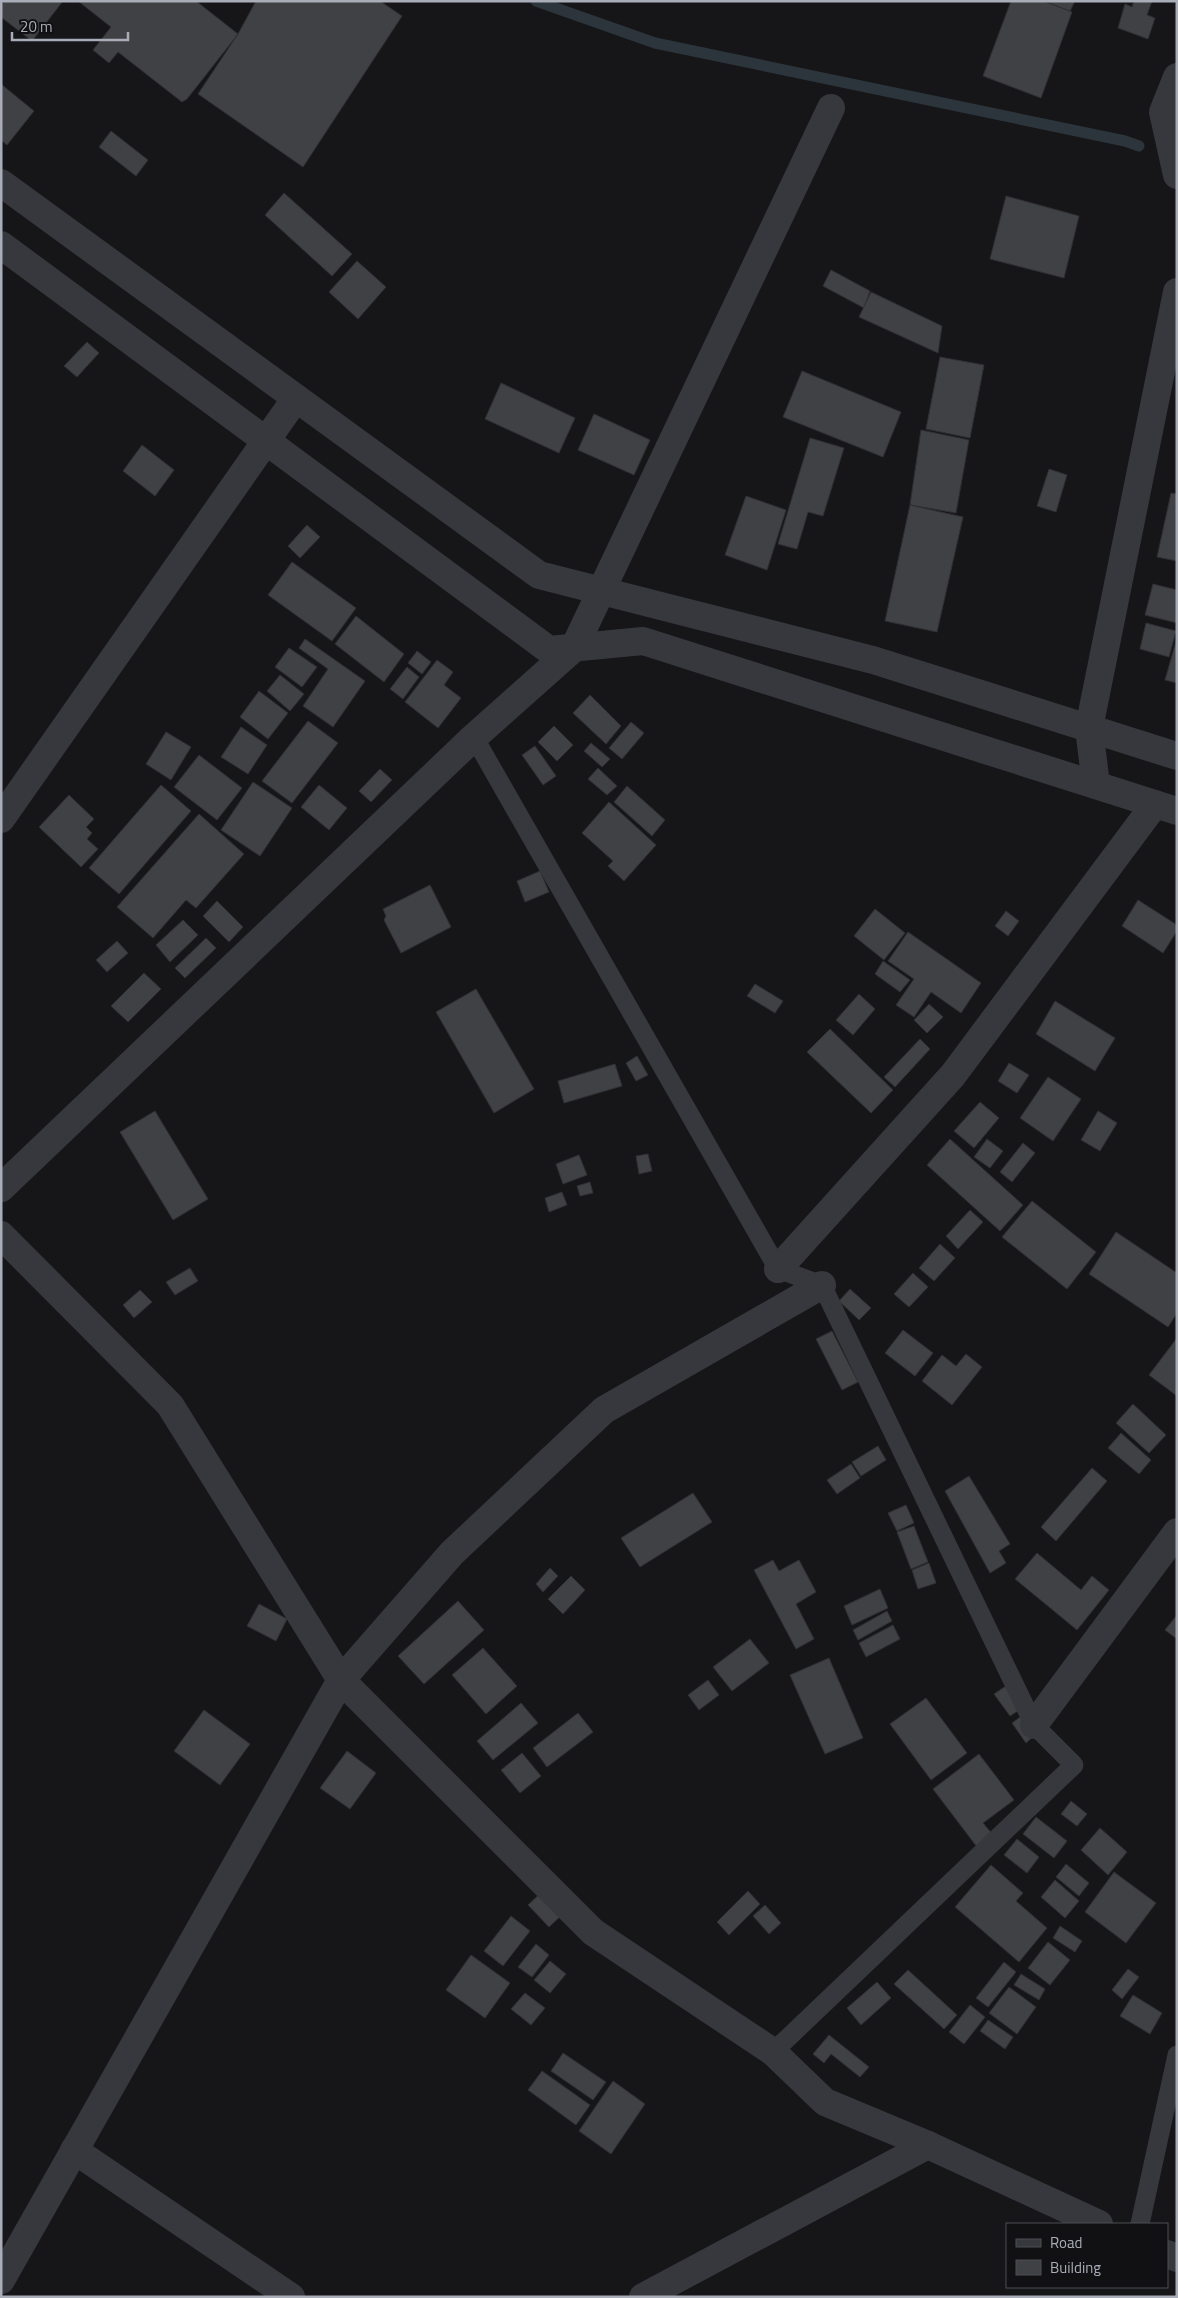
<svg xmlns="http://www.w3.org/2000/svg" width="1178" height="2298" viewBox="0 0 1178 2298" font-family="'Titillium Web',sans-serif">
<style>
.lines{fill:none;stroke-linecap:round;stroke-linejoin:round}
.stream{stroke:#2c353c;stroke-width:11}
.building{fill:#404145;stroke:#303034}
.service{stroke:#37383d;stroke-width:19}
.minor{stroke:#37383d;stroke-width:28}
</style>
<rect width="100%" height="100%" fill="#161618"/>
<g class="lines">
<polyline class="stream" points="536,1 655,43 1125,141 1139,146"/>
</g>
<g class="building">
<polygon points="4,1 63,1 32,41 1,17 1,5"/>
<polygon points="78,1 196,1 238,34 187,99 182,102 118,52 109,63 93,50 111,27"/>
<polygon points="256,1 380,1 402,16 303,167 198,94 238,34"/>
<polygon points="1011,1 1044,1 1072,12 1041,98 983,76"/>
<polygon points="1044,1 1075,1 1070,11"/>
<polygon points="1134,1 1152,1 1147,15 1155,18 1148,39 1118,28 1125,4 1132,7"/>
<polygon points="1,84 34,111 7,145 1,140"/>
<polygon points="111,131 148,160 136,176 99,147"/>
<polygon points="284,193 352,254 332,276 265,215"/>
<polygon points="1006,196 1079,216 1064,278 990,259"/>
<polygon points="357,261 386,287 358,319 329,292"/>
<polygon points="831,270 870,291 864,308 823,286"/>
<polygon points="871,292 942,326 938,353 859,317"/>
<polygon points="87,342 99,353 77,377 64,366"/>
<polygon points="940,357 984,365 970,438 926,429"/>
<polygon points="802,371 901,412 883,457 783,417"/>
<polygon points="501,383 575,418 559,453 485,419"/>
<polygon points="594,414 650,440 634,475 578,450"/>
<polygon points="921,430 969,440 956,513 910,505"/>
<polygon points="810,438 844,448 823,516 808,512 797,549 778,544"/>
<polygon points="142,445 174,470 155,496 123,471"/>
<polygon points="1049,469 1067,475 1056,512 1037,506"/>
<polygon points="1171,493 1177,494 1177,561 1157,557"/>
<polygon points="746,496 786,510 767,570 725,555"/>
<polygon points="910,505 963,517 937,632 885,621"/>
<polygon points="307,525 320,537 300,558 288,546"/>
<polygon points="292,562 356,608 332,641 268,595"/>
<polygon points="1153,584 1177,590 1177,623 1145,615"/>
<polygon points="356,616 404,654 384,682 335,644"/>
<polygon points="1146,623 1176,631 1169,657 1140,649"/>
<polygon points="1177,638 1177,683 1165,680"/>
<polygon points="305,639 365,681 333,727 303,706 328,669 299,648"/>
<polygon points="289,648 317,667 302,687 275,667"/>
<polygon points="417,651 431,662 422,674 408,663"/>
<polygon points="437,660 453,672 444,685 461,698 438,728 405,702"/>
<polygon points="407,667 419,677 403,699 390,689"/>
<polygon points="280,675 304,694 290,711 267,691"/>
<polygon points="259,691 288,713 268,739 240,717"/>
<polygon points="590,695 621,726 606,744 573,713"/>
<polygon points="308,721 338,743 292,803 262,781"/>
<polygon points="631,722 644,733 622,759 609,748"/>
<polygon points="554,726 573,745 557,761 538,742"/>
<polygon points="241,727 267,745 248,774 221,757"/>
<polygon points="166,732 191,747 171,780 146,764"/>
<polygon points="591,743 610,759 602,767 584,751"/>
<polygon points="535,746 556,776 543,785 522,755"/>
<polygon points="199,755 242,788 217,820 174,787"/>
<polygon points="598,768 617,786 607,795 588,779"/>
<polygon points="380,769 392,780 371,802 359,791"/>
<polygon points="253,782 292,808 260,856 221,830"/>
<polygon points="161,785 191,811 119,894 89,868"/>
<polygon points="319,785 347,808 329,830 301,807"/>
<polygon points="627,786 665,820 652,836 614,802"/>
<polygon points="69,795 94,819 86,827 92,833 87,839 98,849 81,867 39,827"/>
<polygon points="609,802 656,845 624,881 608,866 613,861 582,833"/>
<polygon points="199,814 244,854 196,908 186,900 153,938 117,907"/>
<polygon points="540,871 549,892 525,902 517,881"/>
<polygon points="430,885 451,927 401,953 384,920 386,916 383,909"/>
<polygon points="1138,900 1177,925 1177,931 1163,953 1122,926"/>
<polygon points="217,901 243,927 229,942 203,916"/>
<polygon points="875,909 905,933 884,960 854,936"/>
<polygon points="1006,911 1019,921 1008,936 995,926"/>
<polygon points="183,920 198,935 170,962 156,945"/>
<polygon points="908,932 981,983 961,1013 931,992 914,1017 896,1005 914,979 888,961"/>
<polygon points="206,938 216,948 185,978 175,968"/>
<polygon points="117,941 128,953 107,972 96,960"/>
<polygon points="883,961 910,980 900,992 875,974"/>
<polygon points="144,973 161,989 128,1022 111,1006"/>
<polygon points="755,984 783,1001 775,1013 747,996"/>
<polygon points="476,989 534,1089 494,1113 436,1012"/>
<polygon points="859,994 875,1009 853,1035 836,1020"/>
<polygon points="1055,1001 1115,1038 1095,1071 1036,1034"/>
<polygon points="929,1004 943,1017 927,1033 914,1020"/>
<polygon points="830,1029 893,1090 871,1113 807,1052"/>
<polygon points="920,1039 930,1049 895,1087 884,1077"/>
<polygon points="637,1056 648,1075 636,1081 626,1063"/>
<polygon points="1009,1063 1029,1075 1017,1093 998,1081"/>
<polygon points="615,1064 622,1086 564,1103 558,1081"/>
<polygon points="1048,1077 1081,1099 1053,1141 1020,1118"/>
<polygon points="980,1102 999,1118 974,1148 954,1131"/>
<polygon points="155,1111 208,1199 173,1220 120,1132"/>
<polygon points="1098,1111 1117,1123 1100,1151 1081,1140"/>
<polygon points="950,1139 1023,1205 1000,1231 927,1165"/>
<polygon points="987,1139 1003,1151 990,1168 974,1157"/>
<polygon points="1023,1143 1035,1153 1012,1182 1000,1172"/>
<polygon points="648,1154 652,1171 639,1174 636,1156"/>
<polygon points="579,1155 587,1175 563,1184 556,1164"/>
<polygon points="590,1182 593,1193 580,1196 577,1186"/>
<polygon points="562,1192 567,1205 549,1212 545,1198"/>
<polygon points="1032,1201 1096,1252 1067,1289 1002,1237"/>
<polygon points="970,1210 983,1222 958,1249 946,1236"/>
<polygon points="1116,1232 1177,1273 1177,1313 1168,1327 1089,1274"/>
<polygon points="940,1244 955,1258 934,1281 919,1268"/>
<polygon points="190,1268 198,1281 175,1295 166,1282"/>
<polygon points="913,1273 928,1287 909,1307 894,1294"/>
<polygon points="850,1289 871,1308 859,1320 839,1301"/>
<polygon points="140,1290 152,1302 134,1318 123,1305"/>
<polygon points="903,1330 933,1353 915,1376 885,1353"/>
<polygon points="832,1331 858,1382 842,1390 816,1339"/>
<polygon points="1177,1338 1177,1396 1149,1375"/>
<polygon points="966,1354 982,1367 952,1405 922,1381 942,1355 956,1366"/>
<polygon points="1133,1404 1166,1435 1149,1453 1116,1423"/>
<polygon points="1121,1433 1151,1460 1139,1474 1108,1448"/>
<polygon points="878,1446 886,1460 861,1476 852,1462"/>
<polygon points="851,1464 860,1478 837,1494 827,1480"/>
<polygon points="1092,1468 1107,1481 1056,1541 1041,1527"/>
<polygon points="969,1476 1010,1544 999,1551 1006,1563 990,1573 945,1491"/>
<polygon points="693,1493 712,1522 640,1567 621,1538"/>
<polygon points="906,1505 914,1523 897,1531 888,1513"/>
<polygon points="914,1526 928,1562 911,1569 897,1532"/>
<polygon points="1037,1553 1081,1590 1092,1576 1109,1590 1077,1630 1015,1579"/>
<polygon points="773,1560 779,1571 799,1560 816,1592 796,1604 814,1639 796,1649 754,1570"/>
<polygon points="929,1563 936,1583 918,1589 912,1570"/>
<polygon points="550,1568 558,1576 543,1592 536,1584"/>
<polygon points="571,1576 585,1590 563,1614 548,1599"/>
<polygon points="880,1589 888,1608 852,1625 844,1606"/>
<polygon points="458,1601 484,1630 424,1684 398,1656"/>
<polygon points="259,1604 287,1619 276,1641 247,1626"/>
<polygon points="887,1611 892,1621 858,1640 853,1630"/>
<polygon points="1177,1615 1177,1639 1165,1630"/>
<polygon points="893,1625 900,1639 866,1657 859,1643"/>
<polygon points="750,1639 769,1663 732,1691 713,1667"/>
<polygon points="483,1648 517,1686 486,1714 452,1675"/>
<polygon points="829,1658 863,1738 825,1754 790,1675"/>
<polygon points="708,1680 719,1695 699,1710 688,1695"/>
<polygon points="1009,1684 1024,1707 1010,1716 994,1694"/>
<polygon points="926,1698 967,1753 931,1780 890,1724"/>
<polygon points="521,1703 538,1723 493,1760 477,1741"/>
<polygon points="204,1710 250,1744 220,1785 174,1751"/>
<polygon points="578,1713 593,1732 547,1767 533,1748"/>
<polygon points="1023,1715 1036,1734 1026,1743 1012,1723"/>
<polygon points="347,1751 376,1773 350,1809 320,1788"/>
<polygon points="522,1753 541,1776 520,1793 501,1770"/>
<polygon points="979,1754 1014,1800 983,1823 993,1835 977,1847 933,1789"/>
<polygon points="1071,1801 1087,1814 1077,1826 1061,1814"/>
<polygon points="1036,1817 1067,1841 1054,1858 1023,1834"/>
<polygon points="1100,1828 1127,1852 1108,1875 1081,1850"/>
<polygon points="1017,1839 1039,1857 1027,1873 1004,1855"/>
<polygon points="1066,1864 1089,1883 1079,1896 1056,1877"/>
<polygon points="991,1865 1023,1893 1016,1901 1047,1928 1019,1962 955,1907"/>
<polygon points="1114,1872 1156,1903 1126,1943 1085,1912"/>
<polygon points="1055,1880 1079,1901 1065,1918 1041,1897"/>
<polygon points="545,1889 566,1911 549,1927 528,1905"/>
<polygon points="748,1891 760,1904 729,1935 717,1922"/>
<polygon points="765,1905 781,1923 769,1934 753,1916"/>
<polygon points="511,1916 530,1931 503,1966 484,1951"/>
<polygon points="1060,1926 1082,1941 1075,1952 1053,1938"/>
<polygon points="1048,1942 1070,1960 1050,1985 1028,1968"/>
<polygon points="536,1944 549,1955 532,1977 518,1967"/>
<polygon points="471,1955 510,1983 485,2018 446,1990"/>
<polygon points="550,1961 566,1974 550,1993 534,1980"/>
<polygon points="1004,1962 1016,1972 988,2007 976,1998"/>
<polygon points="1128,1969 1139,1977 1122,1999 1112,1990"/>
<polygon points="908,1970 957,2015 944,2029 894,1984"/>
<polygon points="1021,1974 1045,1989 1039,2000 1014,1985"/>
<polygon points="877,1982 891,1998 861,2025 847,2008"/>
<polygon points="1009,1987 1036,2007 1017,2034 989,2013"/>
<polygon points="525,1993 545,2008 531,2025 511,2009"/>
<polygon points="1133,1995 1162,2013 1150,2034 1120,2016"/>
<polygon points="970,2005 985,2017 964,2044 949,2032"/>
<polygon points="988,2020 1013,2037 1005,2049 980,2031"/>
<polygon points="829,2035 869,2067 860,2077 831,2054 824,2063 813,2054"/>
<polygon points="563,2053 606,2082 593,2100 551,2071"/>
<polygon points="542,2071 590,2105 576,2125 528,2090"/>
<polygon points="613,2081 645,2104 611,2154 579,2131"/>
</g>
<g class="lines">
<g class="service">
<polyline points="474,737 778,1269 822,1285 1034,1725 1074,1765 773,2052"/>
<polyline points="1140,2224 1177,2055"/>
</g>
<g class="minor">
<polyline points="1177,77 1163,112 1177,175"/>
<polyline points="1,183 539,575 873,660 1177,756"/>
<polyline points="1,245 549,650 643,641 1177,811"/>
<polyline points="1096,785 1089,728 1177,292"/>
<polyline points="1,819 296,398"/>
<polyline points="1,1188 474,737 574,648 831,108"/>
<polyline points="1,1235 170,1405 341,1680 593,1932 773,2052 825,2102 928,2145 1099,2224"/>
<polyline points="778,1269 953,1075 1155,804"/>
<polyline points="1034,1725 1177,1532"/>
<polyline points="74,2150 291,2297"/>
<polyline points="1167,2254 1177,2258"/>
<polyline points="1,2280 341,1680 452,1553 604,1410 822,1285"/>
<polyline points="643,2297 928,2145"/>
</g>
</g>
<rect width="1178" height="2298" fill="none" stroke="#a8adb8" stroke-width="5"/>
<rect x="1006" y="2223" width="162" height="65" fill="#111113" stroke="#4d4f55"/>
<rect x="1016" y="2239" width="25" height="8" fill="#37383d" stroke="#4d4f55"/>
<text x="1050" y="2248" font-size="15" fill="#a8adb8">Road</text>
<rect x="1016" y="2260" width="25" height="15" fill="#404145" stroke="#4d4f55"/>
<text x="1050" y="2273" font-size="15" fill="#a8adb8">Building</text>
<path d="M12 32v8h116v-8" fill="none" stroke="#a8adb8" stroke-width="2.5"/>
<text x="20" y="32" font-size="15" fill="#a8adb8" stroke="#111113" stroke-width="4" paint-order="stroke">20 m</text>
</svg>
